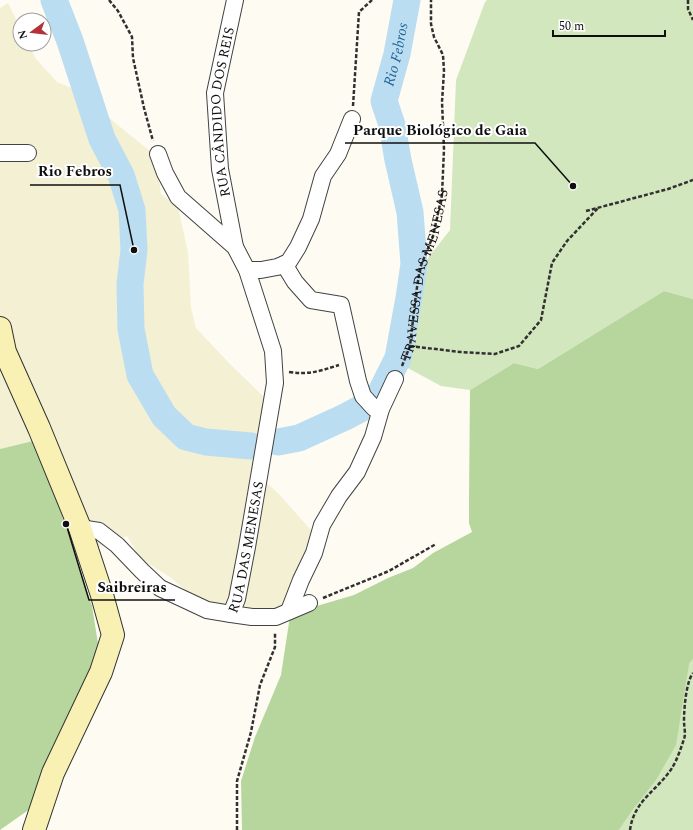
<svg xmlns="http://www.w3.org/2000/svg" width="693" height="830" viewBox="0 0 693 830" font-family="Spectral,serif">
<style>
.farmland{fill:#f3f0d4}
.green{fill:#d3e7be}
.forest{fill:#b7d69e}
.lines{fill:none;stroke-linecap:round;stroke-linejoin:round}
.river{stroke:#bbddf2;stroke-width:27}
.street-casing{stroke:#424242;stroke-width:18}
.secondary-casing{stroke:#313131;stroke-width:24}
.path{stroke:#313131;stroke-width:2.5;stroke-dasharray:4 2;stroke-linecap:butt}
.street{stroke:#fff;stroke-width:16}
.secondary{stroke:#f9f1b3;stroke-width:22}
.labels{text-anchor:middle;stroke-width:4;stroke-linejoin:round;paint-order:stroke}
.street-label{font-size:14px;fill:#0f0f0f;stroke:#fff}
.water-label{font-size:15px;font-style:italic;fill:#216498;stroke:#fff}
.leader{fill:none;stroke:#0f0f0f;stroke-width:1.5}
.callout-dot{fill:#0f0f0f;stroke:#fff;stroke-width:1.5}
.callout-label{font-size:15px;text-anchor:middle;font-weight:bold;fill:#0f0f0f;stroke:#fff;stroke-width:4;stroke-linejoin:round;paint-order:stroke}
</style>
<rect width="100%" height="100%" fill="#fefcf2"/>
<polygon class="farmland" points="8,3 20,27 20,44 28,44 36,59 57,82 84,93 114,122 155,155 161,194 178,207 188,253 191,308 196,328 229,363 265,398 253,471 279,494 317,537 306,578 301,611 274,611 233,605 211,604 190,594 170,577 141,559 127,536 75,556 37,440 0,449 0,8"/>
<g class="green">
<polygon points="487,0 693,0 693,299 664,291 538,369 514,363 470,390 441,386 406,367 416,339 418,296 422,274 428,258 450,230 456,80 485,2"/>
<polygon points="693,659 693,830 619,830 634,808 689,664"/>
</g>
<g class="forest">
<polygon points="664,291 693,299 693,659 689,664 676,745 656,780 634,808 619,830 242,830 241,781 255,737 281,675 290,616 310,608 354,595 388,578 413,568 433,553 472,532 469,523 469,497 470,390 514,363 538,369"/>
<polygon points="37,440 92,606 100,656 37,804 0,830 0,449"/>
</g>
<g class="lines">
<g class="river">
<polyline points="54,0 70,41 102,139 121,175 132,210 134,250 130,284 131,329 140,375 164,416 186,437 206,442 251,446"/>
<path id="s1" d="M 278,442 L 299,438 L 345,417 L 377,400 L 398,358 L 409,298 L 414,264 L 410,212 L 398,160 L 392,125 L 384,101 L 397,54 L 407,0"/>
</g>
<g class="street-casing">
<g id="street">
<polyline points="0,153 28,153"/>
<path id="s3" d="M 235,247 L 220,169 L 215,93 L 235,0"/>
<polyline points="284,264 295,282 311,300 341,305 358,381 363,396 374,408 381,409"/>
<polyline points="247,270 261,270 277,267 288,263 298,247 311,219 323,176 338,154 352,119"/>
<path id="s4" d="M 80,528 L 99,531 L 117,545 L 142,571 L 160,588 L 207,610 L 231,614 L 237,599 L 247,547 L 275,383 L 273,351 L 247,270 L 235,247 L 178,197 L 165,173 L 158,154"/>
<polyline points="289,611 301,580 314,553 322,525 339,496 357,472 373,437 381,409 395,379"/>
<polyline points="231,614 252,617 276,617 309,603"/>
</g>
</g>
<g class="secondary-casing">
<polyline id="secondary" points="0,328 5,352 39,428 80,528 102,595 113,635 101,672 53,773 34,830"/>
</g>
<g class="path">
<polyline points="109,0 118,11 132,37 133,58 144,108 153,141"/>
<polyline points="688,0 688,9 693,20"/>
<polyline points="353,106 359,12 372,0"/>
<polyline points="586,211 668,189 693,180"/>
<polyline points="410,346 460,352 495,354 519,346 541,320 552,263 567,241 598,208"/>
<path id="s2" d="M 402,366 L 410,346 L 416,294 L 420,268 L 433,236 L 442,195 L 444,149 L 442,102 L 444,71 L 443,55 L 434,37 L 431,24 L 431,0"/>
<path d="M 289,372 C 309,375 320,371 339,365"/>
<polyline points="323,598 389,571 436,544"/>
<polyline points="237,830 237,781 251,732 260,685 275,647 275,632"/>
<path d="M 630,830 C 634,800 658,790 672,768 C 677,760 681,748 684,739 C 686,734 684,727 684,721 C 684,709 686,682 693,673"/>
</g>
<use href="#street" class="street"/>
<use href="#secondary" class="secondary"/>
</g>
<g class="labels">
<g class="street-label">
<text dy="5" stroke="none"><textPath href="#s3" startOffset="137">RUA CÂNDIDO DOS REIS</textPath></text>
<text dy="5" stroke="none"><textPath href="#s2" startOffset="94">TRAVESSA DAS MENESAS</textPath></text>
<text dy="5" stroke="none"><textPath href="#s4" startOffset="248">RUA DAS MENESAS</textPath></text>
</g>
<g class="water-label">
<text dy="5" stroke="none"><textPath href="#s1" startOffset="465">Rio Febros</textPath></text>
</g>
</g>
<path class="leader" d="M573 186L535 143H345M134 250L120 185H30M66 524L89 600H175"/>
<g class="callout-dot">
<circle cx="573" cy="186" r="4"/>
<circle cx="134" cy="250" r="4"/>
<circle cx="66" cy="524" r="4"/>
</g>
<g class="callout-label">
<text x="440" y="135">Parque Biológico de Gaia</text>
<text x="75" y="176">Rio Febros</text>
<text x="132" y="592">Saibreiras</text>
</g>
<g transform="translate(32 32) rotate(255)"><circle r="19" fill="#ffffff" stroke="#9f9f9f"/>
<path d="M0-3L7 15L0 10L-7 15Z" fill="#b53137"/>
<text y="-6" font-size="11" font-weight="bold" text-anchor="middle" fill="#0f0f0f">N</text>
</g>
<path d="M553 30v6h112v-6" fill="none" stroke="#0f0f0f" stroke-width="2"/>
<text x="559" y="30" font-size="12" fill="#0f0f0f" stroke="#ffffff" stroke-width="3" paint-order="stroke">50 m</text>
</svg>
